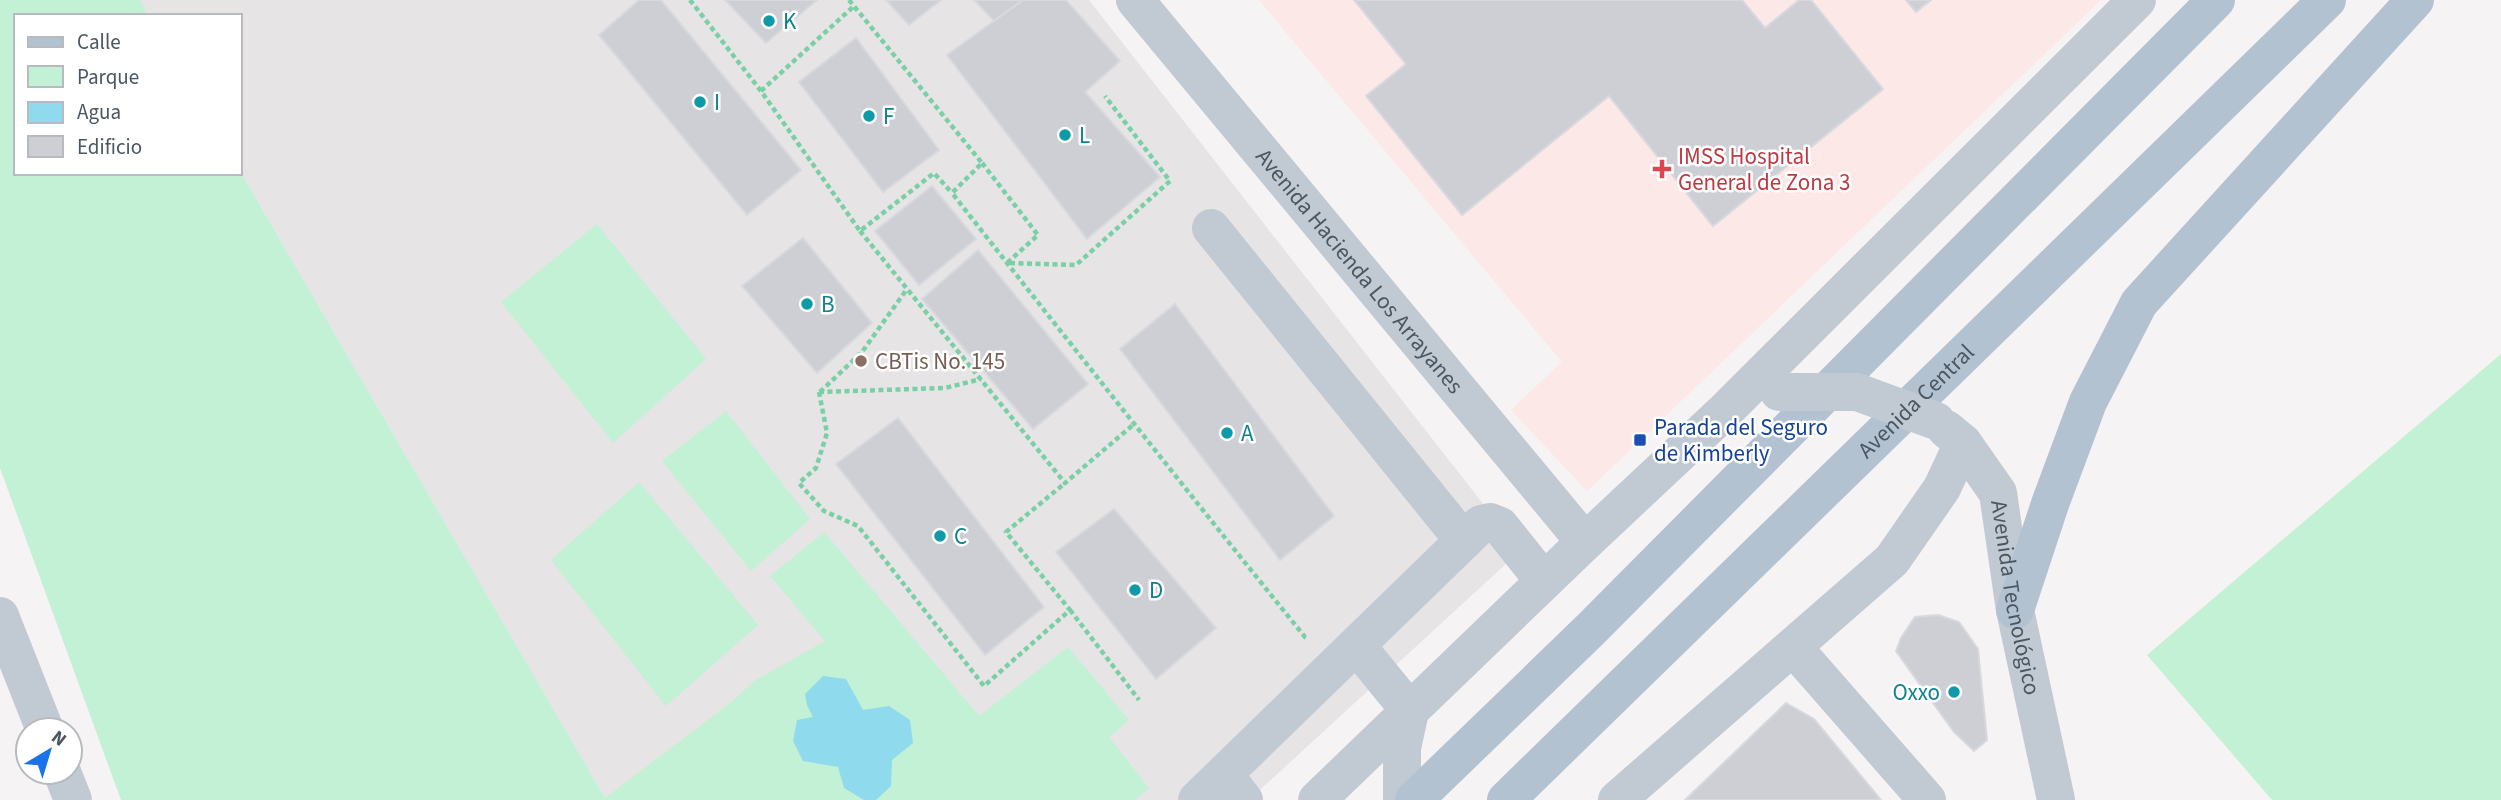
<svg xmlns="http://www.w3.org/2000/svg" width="2501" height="800" viewBox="0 0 2501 800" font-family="'Source Sans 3',sans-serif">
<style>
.education{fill:#e6e4e5}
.medical{fill:#fce8e6}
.green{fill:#c3f1d5}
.water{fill:#90daee}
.building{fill:#cdcfd5;stroke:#d7d9de;stroke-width:2}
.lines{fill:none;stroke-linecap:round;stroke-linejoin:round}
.path{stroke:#7ad0a6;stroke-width:4.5;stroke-dasharray:5 3.5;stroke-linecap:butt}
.minor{stroke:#c1cad2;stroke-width:38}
.major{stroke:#b3c2d1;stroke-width:38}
.minor-bridge{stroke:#c1cad2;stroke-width:38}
.culture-dot{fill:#0f9aa8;stroke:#fff;stroke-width:2.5}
.health-dot{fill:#e0444e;stroke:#fff;stroke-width:2.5}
.education-dot{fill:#8d6e63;stroke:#fff;stroke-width:2.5}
.transit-dot{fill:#1a4fb4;stroke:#fff;stroke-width:2.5}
.labels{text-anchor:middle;stroke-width:5;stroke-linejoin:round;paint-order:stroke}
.culture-label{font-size:23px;fill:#0d838f;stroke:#fff;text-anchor:start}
.health-label{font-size:23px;fill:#be3a42;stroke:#fff;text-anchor:start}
.street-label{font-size:23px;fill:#4a5661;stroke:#fff}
.education-label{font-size:23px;fill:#785e54;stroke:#fff;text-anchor:start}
.transit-label{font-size:23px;fill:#164399;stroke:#fff;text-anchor:start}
</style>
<rect width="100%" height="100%" fill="#f5f3f3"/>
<polygon class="education" points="140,0 1089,0 1520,551 1249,800 606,800 240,171 240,16 149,16"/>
<polygon class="medical" points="1259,0 2101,0 1587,491 1511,410 1562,362"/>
<g class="green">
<polygon points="0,0 140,0 149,16 16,16 16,173 240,173 240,171 605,798 734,700 754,681 825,641 770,576 824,532 979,716 1068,647 1129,720 1109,737 1149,788 1135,800 121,800 0,468"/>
<polygon points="597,224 706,359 613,443 501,302"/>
<polygon points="2501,354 2501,800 2272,800 2147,655"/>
<polygon points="726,411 810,519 751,571 662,461"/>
<polygon points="639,482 758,625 666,706 551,560"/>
</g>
<polygon class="water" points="823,676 846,679 863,710 889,706 910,720 913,743 892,760 891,786 876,800 864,800 844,788 838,767 803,761 793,741 797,720 813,717 807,705 805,694"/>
<g class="building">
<polygon points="639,0 661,0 801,170 747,215 599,35"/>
<polygon points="725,0 817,0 766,43"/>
<polygon points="886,0 941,0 909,25"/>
<polygon points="974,0 1023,0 994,21"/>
<polygon points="1023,0 1066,0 1120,61 1085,92 1160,177 1087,239 947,55"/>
<polygon points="1354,0 1742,0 1765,28 1799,0 1811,0 1883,89 1713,226 1609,96 1462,215 1366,96 1406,64"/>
<polygon points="1906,0 1931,0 1916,12"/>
<polygon points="856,38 939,150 883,192 799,82"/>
<polygon points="932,186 976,239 919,285 875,231"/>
<polygon points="803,238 872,323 817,373 742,286"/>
<polygon points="978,250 1088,384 1033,429 922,299"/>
<polygon points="1175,304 1334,516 1280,560 1120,349"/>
<polygon points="898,418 1044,607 985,655 836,464"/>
<polygon points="1114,509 1216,628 1156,679 1056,552"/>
<polygon points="1938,615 1959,622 1978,649 1987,740 1974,751 1954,732 1896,651 1901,638 1915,617"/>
<polygon points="1786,703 1814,719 1881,800 1685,800"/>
</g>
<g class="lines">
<g class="path">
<polyline points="690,0 761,91 860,231 934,173 952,193"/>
<path d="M 849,0 L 982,163 L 952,193 C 1069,342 1186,490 1305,637 L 1308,638"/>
<polyline points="761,91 854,6"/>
<polyline points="982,163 1038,235 1007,263 1076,265 1170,181 1105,96"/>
<polyline points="860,231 1065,483 1133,425"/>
<polyline points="819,392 827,433 816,468 799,483 824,511 858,526 984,686 1070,610 1006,532 1065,483"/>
<polyline points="819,392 945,388 981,379"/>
<polyline points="820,392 862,352 907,289"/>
<polyline points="1070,610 1139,700"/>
</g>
<g class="minor">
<path id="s1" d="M 1135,0 L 1585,542"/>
<polyline points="1211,228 1464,541"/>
<path id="s2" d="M 1946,429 L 1963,443 L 1998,493 L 2015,610 L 2056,800"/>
<polyline points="0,616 45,730"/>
<polyline points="1357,646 1410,711"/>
<polyline points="1793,647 1927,800"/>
<polyline points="62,772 73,800"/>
<polyline points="1224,774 1244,800"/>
<polyline points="1197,800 1481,524 1490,522 1500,526 1544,581"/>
<polyline points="1317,800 1585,542 1728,408 2137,0"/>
<polyline points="1402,800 1402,748 1410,711"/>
<polyline points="1617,800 1892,560 1942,488 1963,443"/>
</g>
<g class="major">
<polyline points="2015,610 2050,504 2088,402 2139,303 2415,0"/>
<polyline points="1414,800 1591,629 2216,0"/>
<path id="s3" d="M 1506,800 L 2327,0"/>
</g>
<polyline class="minor-bridge" points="1779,392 1857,392 1936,421"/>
</g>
<g class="culture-dot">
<circle cx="769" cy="21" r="7"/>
<circle cx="700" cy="102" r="7"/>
<circle cx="869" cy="116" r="7"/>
<circle cx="1065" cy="135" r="7"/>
<circle cx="807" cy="304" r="7"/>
<circle cx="1227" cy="433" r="7"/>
<circle cx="940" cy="536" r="7"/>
<circle cx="1135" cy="590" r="7"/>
<circle cx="1954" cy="692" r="7"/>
</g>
<path class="health-dot" d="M1658.5 158.5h7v7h7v7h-7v7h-7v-7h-7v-7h7z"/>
<circle class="education-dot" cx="861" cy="361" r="7"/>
<rect class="transit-dot" x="1633" y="433" width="14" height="14" rx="3.5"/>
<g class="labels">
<g class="culture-label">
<text x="783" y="29">K</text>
<text x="714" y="110">I</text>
<text x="883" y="124">F</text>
<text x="1079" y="143">L</text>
<text x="821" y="312">B</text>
<text x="1241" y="441">A</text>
<text x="954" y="544">C</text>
<text x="1149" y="598">D</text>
<text x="1940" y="700" text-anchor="end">Oxxo</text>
</g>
<g class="health-label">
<text x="1678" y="164">IMSS Hospital<tspan x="1678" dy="26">General de Zona 3</tspan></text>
</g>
<g class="street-label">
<text dy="8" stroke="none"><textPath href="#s1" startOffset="352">Avenida Hacienda Los Arrayanes</textPath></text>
<text dy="8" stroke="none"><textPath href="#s3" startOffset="572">Avenida Central</textPath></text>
<text dy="8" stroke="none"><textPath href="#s2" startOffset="189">Avenida Tecnológico</textPath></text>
</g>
<g class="education-label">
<text x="875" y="369">CBTis No. 145</text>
</g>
<g class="transit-label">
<text x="1654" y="435">Parada del Seguro<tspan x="1654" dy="26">de Kimberly</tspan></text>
</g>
</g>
<rect x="14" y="14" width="228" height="161" fill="#ffffff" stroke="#b7bbc0" stroke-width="2"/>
<rect x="28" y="37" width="35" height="10" fill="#b3c2d1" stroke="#b7bbc0" stroke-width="2"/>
<text x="77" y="49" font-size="21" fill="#4a5661">Calle</text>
<rect x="28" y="66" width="35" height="21" fill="#c3f1d5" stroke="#b7bbc0" stroke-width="2"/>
<text x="77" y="84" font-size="21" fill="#4a5661">Parque</text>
<rect x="28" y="102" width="35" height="21" fill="#90daee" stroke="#b7bbc0" stroke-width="2"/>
<text x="77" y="119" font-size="21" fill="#4a5661">Agua</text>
<rect x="28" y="136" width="35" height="21" fill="#cdcfd5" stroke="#b7bbc0" stroke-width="2"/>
<text x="77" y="154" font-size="21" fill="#4a5661">Edificio</text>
<g transform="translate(49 751) rotate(38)"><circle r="33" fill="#ffffff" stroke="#b7bbc0" stroke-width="2"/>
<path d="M0-5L12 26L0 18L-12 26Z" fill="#1a73e8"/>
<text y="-10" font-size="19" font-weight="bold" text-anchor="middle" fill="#4a5661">N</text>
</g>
</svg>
